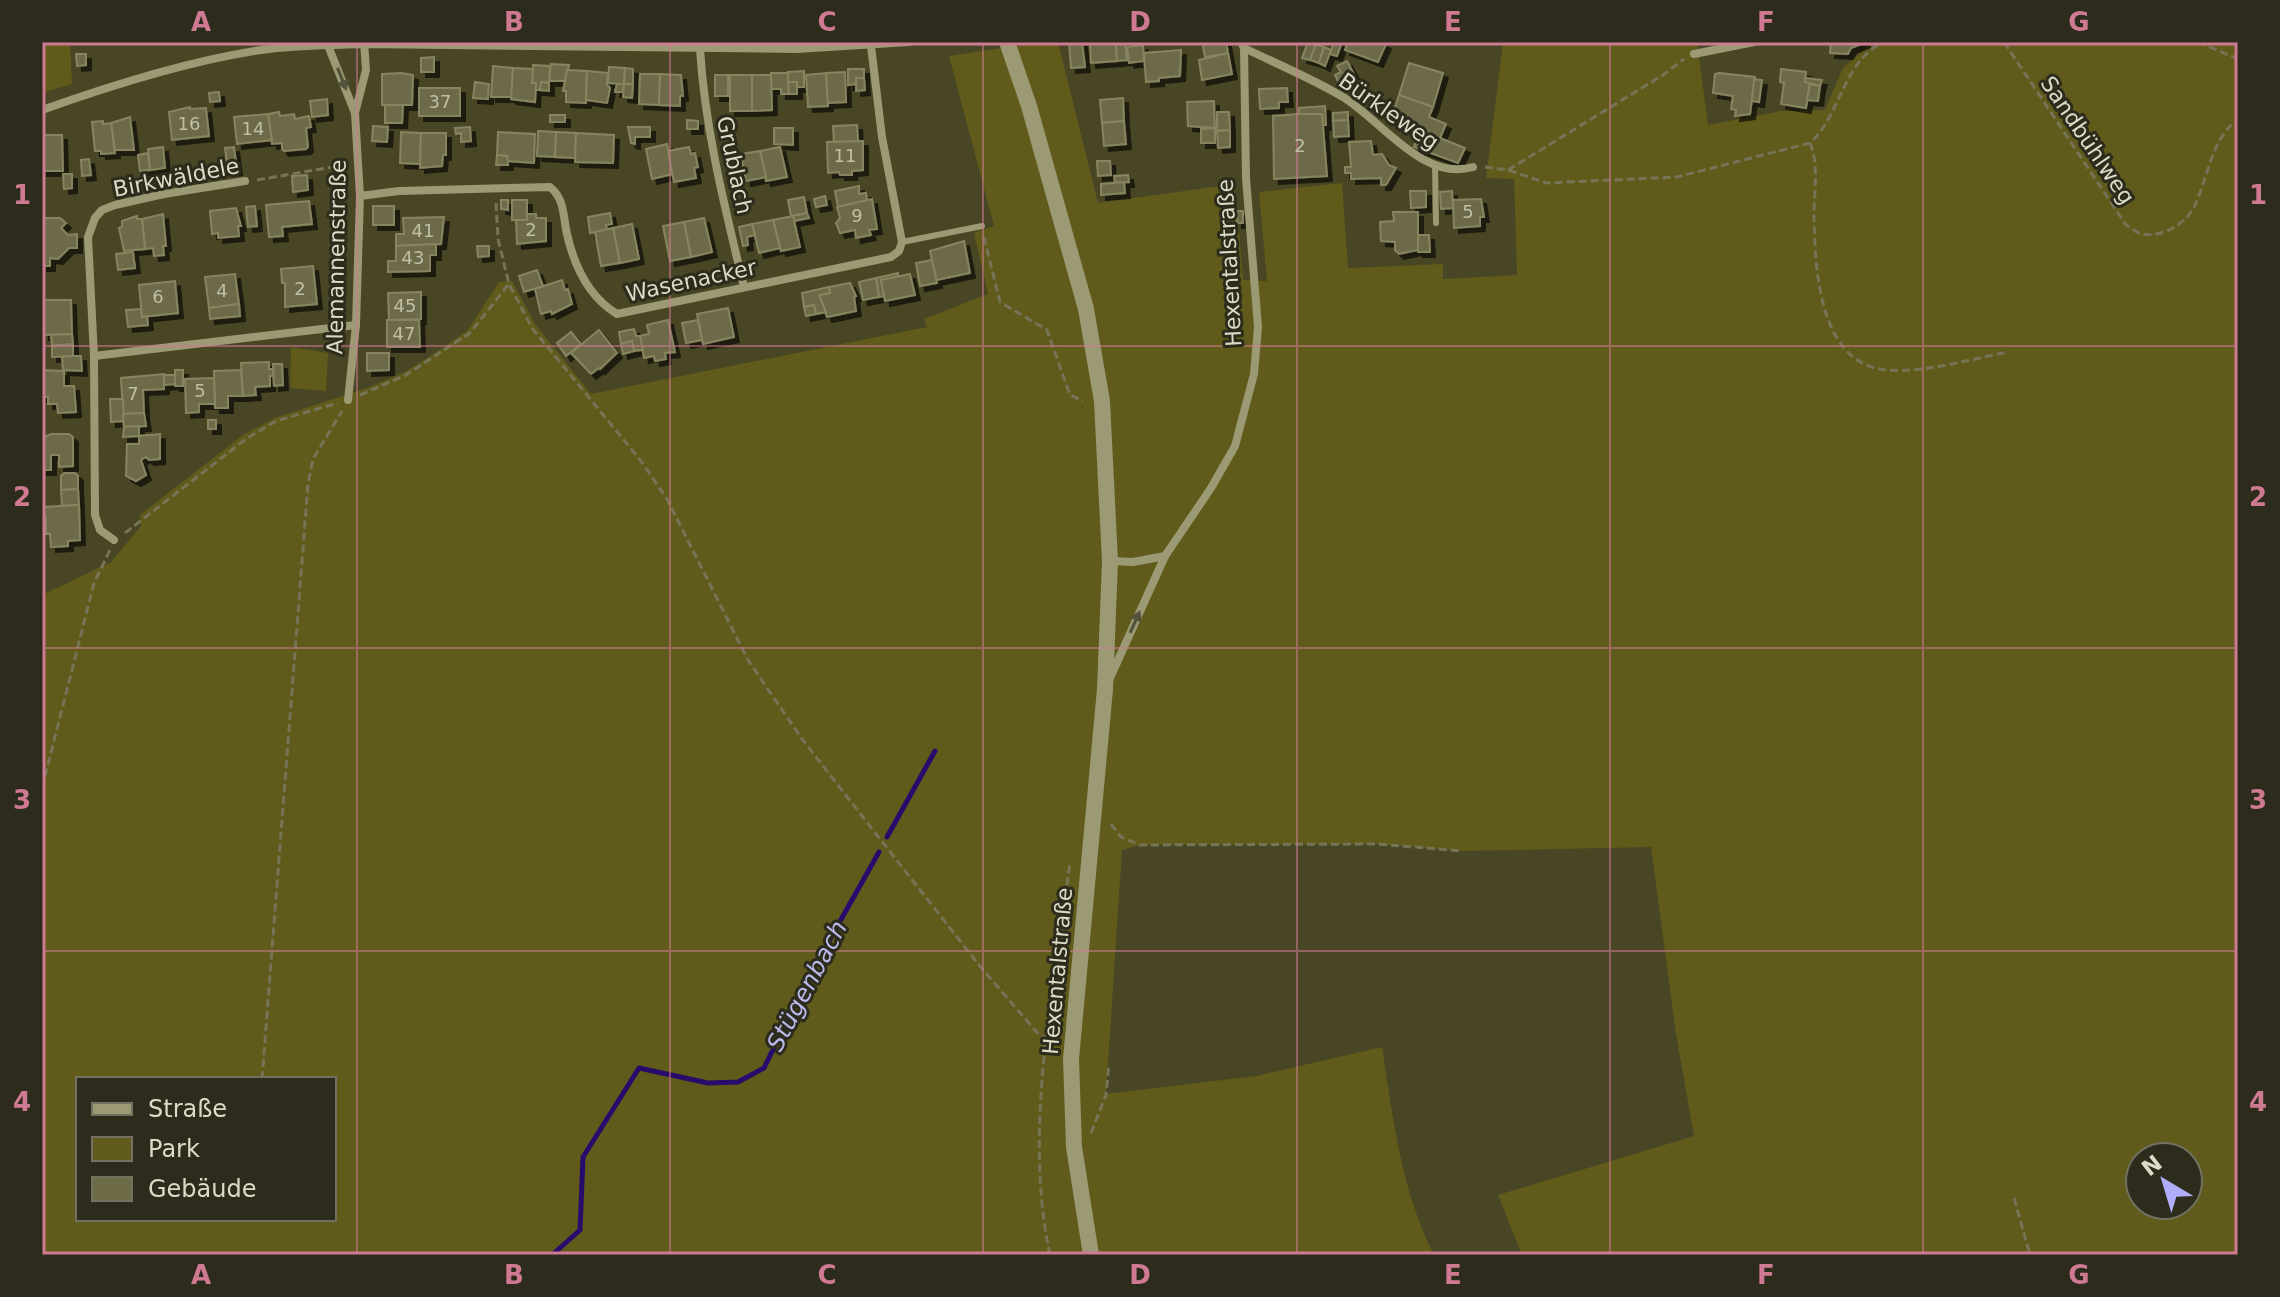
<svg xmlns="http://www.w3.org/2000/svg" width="2280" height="1297" viewBox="0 0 2280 1297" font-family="'DejaVu Sans',sans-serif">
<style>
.green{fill:#605b1b;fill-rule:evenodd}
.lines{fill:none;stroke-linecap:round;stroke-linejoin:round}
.stream{stroke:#270d6b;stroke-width:5}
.building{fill:#6d6b48;stroke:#878461;stroke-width:2;filter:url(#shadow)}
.path{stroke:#767457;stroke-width:3;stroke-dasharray:8 4;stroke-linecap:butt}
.service{stroke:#9c9a75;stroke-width:6}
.minor{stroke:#9c9a75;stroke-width:8}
.secondary{stroke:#9c9a75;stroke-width:16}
.oneway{fill:#53523b}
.grid{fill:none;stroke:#cf7a92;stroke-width:2;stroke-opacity:0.55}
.labels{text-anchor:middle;stroke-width:6;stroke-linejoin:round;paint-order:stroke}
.number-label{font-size:18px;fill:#c0bfa8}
.street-label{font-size:22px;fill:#dcdbc8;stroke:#2c2b1c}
.water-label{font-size:24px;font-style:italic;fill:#b9b9eb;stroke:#2c2b1c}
.neatline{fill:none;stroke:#cf7a92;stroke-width:3}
.grid-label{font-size:26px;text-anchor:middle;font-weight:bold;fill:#cf7a92}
</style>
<defs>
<filter id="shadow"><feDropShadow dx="5" dy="5" stdDeviation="0" flood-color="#0009"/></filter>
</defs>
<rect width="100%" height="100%" fill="#484624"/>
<g class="green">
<polygon points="42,42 70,42 72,84 42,93"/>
<path d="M 1042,42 L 1058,42 L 1098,203 L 1235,184 L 1243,280 L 1267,281 L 1259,192 L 1342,183 L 1348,268 L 1443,264 L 1443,279 L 1517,275 L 1514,179 L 1486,178 L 1503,42 L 1697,42 L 1708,125 L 1781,111 L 1825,110 L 1843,68 L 1873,42 L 2238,42 L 2238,1255 L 1522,1255 L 1498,1195 L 1694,1136 L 1676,1034 L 1651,847 L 1462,851 L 1377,844 L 1140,845 L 1122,850 L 1106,1094 L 1256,1076 L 1382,1047 C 1393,1119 1401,1189 1434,1255 L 42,1255 L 42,595 L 111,562 L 141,526 L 140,515 L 243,435 L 275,418 L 367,388 L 405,372 L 444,347 L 468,330 L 499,282 L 512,281 L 535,324 L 591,394 L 927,327 L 924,319 L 988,294 L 974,233 L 994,226 L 949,56 ZM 78,1079 L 334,1079 L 334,1219 L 78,1219 ZM 2140,1157 L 2188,1157 L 2188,1205 L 2140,1205 Z"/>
<polygon points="291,347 328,353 326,391 290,388"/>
</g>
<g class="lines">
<g class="stream">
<polyline points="887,837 935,751"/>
<polyline points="552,1255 580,1230 583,1157 639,1068 708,1083 738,1082 764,1068 807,980 879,852"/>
</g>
</g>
<g class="building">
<polygon points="1069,42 1082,42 1085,67 1071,68"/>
<polygon points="1090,42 1116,42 1117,61 1091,63"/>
<polygon points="1116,42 1125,42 1127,60 1117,61"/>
<polygon points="1202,42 1226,42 1228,53 1205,57"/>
<polygon points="1308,42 1316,44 1310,60 1302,58"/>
<polygon points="1334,42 1342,42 1337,56 1330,54"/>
<polygon points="1348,42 1381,42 1386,44 1378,62 1345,50"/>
<polygon points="1831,42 1866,42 1851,48 1848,54 1830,53"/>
<polygon points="1316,44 1324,47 1319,63 1310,60"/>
<polygon points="1143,45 1144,61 1129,63 1127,47"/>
<polygon points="1324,47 1331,50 1325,66 1319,63"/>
<polygon points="1181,50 1180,76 1159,78 1159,81 1146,82 1144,53"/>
<polygon points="1228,53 1232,74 1202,80 1199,60"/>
<polygon points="76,54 86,54 86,65 77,66"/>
<polygon points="434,57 434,72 421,72 421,58"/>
<polygon points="1347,61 1358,82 1352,85 1348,78 1339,83 1335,75 1341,72 1337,66"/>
<polygon points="1409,63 1443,73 1433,107 1399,95"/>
<polygon points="551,64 569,65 566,81 549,81"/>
<polygon points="533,65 550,66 549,83 541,82 540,90 535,90 536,83 532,83"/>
<polygon points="493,66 513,68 512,97 491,97"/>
<polygon points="609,67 625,68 624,84 608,83"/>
<polygon points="513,68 533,69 532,83 536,83 535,102 511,99"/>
<polygon points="625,68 633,69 633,84 624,84"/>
<polygon points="848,69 864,69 864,78 856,78 856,84 848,85"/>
<polygon points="1781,69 1806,72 1805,82 1810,83 1806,108 1781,104 1784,83 1780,82"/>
<polygon points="567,70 587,71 586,103 566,102 566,91 563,91"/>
<polygon points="587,71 608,73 607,85 610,88 607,103 586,100"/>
<polygon points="804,71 804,87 797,87 797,82 788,82 788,72"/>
<polygon points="845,72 846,102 827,103 826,73"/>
<polygon points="402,73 413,75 412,105 382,105 382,74"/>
<polygon points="771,73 788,73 789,94 781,94 781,89 771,89"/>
<polygon points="826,73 828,106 808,107 806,75"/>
<polygon points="1719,73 1755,77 1750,114 1735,116 1736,110 1731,109 1733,96 1713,93 1715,74"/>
<polygon points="640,74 660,74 659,105 639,104"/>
<polygon points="660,74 681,75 683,96 680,96 680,106 659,105"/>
<rect x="715" y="75" width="13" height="21"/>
<rect x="730" y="75" width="22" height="36"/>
<polygon points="752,75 771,75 772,110 752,111"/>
<polygon points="856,78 864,78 865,90 856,91"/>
<polygon points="1805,78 1822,80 1820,86 1805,82"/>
<polygon points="1754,79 1762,80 1759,102 1752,101"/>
<polygon points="475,82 489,84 488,99 473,98"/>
<polygon points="541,82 549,83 549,91 540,90"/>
<polygon points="788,82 797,82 797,94 789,94"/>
<polygon points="617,84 624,84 623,92 615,92"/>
<polygon points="624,84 633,84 632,98 623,97"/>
<polygon points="1810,84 1820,86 1818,101 1807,100"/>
<rect x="419" y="88" width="41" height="28"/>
<polygon points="1287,88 1288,102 1279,102 1279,108 1260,109 1259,89"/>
<polygon points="219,92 220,101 210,102 209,93"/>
<polygon points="1399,95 1433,107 1429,117 1446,124 1440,138 1465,148 1458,163 1414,147 1420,127 1391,120"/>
<polygon points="1123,98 1124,121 1102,123 1100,100"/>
<polygon points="327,99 328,115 312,117 310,101"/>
<polygon points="1214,101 1215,128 1188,126 1187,102"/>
<polygon points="385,105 403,105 402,123 385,123"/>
<polygon points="1325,106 1326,125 1323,125 1322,114 1299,114 1299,108"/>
<polygon points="190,107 190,109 206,108 209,136 172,140 169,112"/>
<polygon points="279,112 280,116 294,114 295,119 309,116 311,127 306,128 308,147 306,149 284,151 282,149 282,143 272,144 268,114"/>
<polygon points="1217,112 1229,112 1230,130 1217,131"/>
<polygon points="1348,112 1348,120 1333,121 1333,113"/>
<polygon points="268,114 272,140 237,144 234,117"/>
<polygon points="1299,114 1322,114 1327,176 1274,179 1273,116"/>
<rect x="550" y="115" width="15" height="7"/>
<polygon points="130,117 134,150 115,150 111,123"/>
<polygon points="687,120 698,121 698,129 687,129"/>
<polygon points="1348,120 1349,136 1334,137 1333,121"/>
<polygon points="103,121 103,124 111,123 115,153 101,154 101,151 95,151 92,122"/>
<polygon points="1124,121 1126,144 1104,146 1102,123"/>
<polygon points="857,125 858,141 834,143 833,126"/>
<polygon points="373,126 388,127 387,142 372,141"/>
<polygon points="470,127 471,141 461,142 461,133 456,134 455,128"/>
<polygon points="628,127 650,127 650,137 635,137 635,144 631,143"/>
<polygon points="774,128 793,128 793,145 774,144"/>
<polygon points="1215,128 1215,143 1201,143 1201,129"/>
<polygon points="1230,130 1230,147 1218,148 1217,131"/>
<polygon points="538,131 556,132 555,157 537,156"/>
<polygon points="401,132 421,133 420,164 400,163"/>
<polygon points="498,132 535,134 534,163 507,161 507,156 497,155"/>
<polygon points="556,132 576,133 575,158 555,157"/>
<polygon points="421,133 446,133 446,155 443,155 442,166 420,168"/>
<polygon points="576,133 614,135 613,163 575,162"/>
<polygon points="42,135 62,135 63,171 42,171"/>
<polygon points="863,141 863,170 852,171 852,175 840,175 839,172 828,173 827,142"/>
<polygon points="1371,141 1373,155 1382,154 1389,165 1396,168 1386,185 1381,185 1381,178 1351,179 1351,173 1345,173 1345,167 1351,167 1349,142"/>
<polygon points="667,144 673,174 652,179 646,149"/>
<polygon points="163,147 165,168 150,170 148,149"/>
<polygon points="234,147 237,170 228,171 225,148"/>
<polygon points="689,147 691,154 695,153 698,167 694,168 696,178 674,182 668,151"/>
<polygon points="780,147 787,177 766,181 760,151"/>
<polygon points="760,151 766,177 746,181 741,154"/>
<polygon points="148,153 150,170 140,171 138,155"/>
<polygon points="497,155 507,156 508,165 496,165"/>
<polygon points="89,159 91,175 82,176 81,160"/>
<polygon points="1097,161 1110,161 1111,175 1098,176"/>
<polygon points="63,174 72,174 72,188 64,189"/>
<polygon points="307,175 308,190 293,192 292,176"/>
<polygon points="1128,175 1129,182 1115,183 1114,176"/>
<polygon points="1124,182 1125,193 1101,195 1101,184"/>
<polygon points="859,186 859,194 866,193 867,201 838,207 835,191"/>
<polygon points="1410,191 1426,191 1426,207 1411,208"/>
<polygon points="1452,191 1453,208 1441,209 1440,192"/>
<polygon points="825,196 827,205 816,207 814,199"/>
<polygon points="804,197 807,213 791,216 788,200"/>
<polygon points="872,199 877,229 869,230 871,235 856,238 855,230 840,233 836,223 840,218 837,207"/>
<polygon points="1481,199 1484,217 1480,217 1480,226 1454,228 1453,200"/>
<polygon points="501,200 508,200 508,210 501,209"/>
<rect x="512" y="200" width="15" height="20"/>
<polygon points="309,201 312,224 282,227 283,236 269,237 266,205"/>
<polygon points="255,206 257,226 248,227 246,207"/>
<rect x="373" y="206" width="21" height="19"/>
<polygon points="236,208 241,226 238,226 239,236 218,238 218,233 212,234 210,211"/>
<rect x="1237" y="211" width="6" height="12"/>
<polygon points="1393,212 1418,212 1418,250 1399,254 1395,250 1395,242 1381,241 1380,222 1394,221"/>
<polygon points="610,213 612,224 606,225 607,230 590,233 588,217"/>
<polygon points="807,213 809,218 794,221 793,216"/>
<polygon points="163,214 166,246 163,246 164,255 154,256 153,248 145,249 142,219"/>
<polygon points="527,214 536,214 536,218 546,218 546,241 517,244 516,220 527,220"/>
<polygon points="137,216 137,219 142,219 145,249 124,251 119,228 122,227 122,221"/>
<polygon points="793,216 800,247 781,251 773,220"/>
<polygon points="444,217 441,244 396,246 396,234 404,234 403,218"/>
<polygon points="42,218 60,218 66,223 61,228 68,235 77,234 77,248 69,248 58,259 50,258 50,266 42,266"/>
<polygon points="704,218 712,252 691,257 684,222"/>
<polygon points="773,220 780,248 759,253 752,224"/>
<polygon points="684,222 691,257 670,261 663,226"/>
<polygon points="632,224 639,259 620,263 613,228"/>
<polygon points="752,224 755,235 747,237 748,245 743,246 739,227"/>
<polygon points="613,228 620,263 601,266 595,232"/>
<polygon points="1418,235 1429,235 1430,252 1418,252"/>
<polygon points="964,241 970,273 936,280 930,251"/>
<polygon points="436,244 436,255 430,255 430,271 388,272 388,261 396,261 396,246"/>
<polygon points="477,246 489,246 489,256 478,257"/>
<polygon points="133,252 135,268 118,270 116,254"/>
<polygon points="932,260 937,283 920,286 916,263"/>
<polygon points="313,266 317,304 285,307 285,283 282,283 281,269"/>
<polygon points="537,270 543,286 524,292 519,276"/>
<polygon points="898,273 898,277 881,280 884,296 879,297 876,278"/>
<polygon points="235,274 239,304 209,308 205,277"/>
<polygon points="910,274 915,295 885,301 881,280"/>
<polygon points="876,278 879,297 863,300 859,282"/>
<polygon points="562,280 565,290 568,289 572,304 552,314 551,311 541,314 535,289"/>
<polygon points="175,281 178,313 142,317 139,285"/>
<polygon points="850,283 856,296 854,297 856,311 827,317 819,295 830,293 829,287"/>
<polygon points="829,287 830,293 819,295 826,312 816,314 814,305 804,307 802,293"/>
<polygon points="421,292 421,319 389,320 388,293"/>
<polygon points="43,300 71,300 72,334 44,335"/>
<polygon points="239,304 240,316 210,319 209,308"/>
<polygon points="814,305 816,314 806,316 804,307"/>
<polygon points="728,308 734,337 703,344 697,314"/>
<polygon points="141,309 142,317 147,316 148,325 128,327 126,310"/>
<polygon points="387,320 419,320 420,347 387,347"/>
<polygon points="668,320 675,352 665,353 666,359 655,361 654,356 644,358 640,336 649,334 647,325"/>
<polygon points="698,320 702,340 686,343 682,323"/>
<polygon points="634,329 636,336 640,336 643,350 634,351 632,341 621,344 619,332"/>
<polygon points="599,330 617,353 600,369 599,368 591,374 571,353"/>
<polygon points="571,332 581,344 566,356 557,343"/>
<polygon points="72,334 73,344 52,346 51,335"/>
<polygon points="632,341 634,351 623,354 621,344"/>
<polygon points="73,344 73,356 52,357 52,346"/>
<polygon points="367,353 389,353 389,370 367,371"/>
<polygon points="73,356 81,356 82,371 63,370 62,357"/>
<polygon points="269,362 269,369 273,369 274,376 270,376 270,386 255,387 256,395 243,396 241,363"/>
<polygon points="273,364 282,364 283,385 274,386"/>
<polygon points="42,370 64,371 64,386 74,386 76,412 58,413 57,404 48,404 48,397 42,397"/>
<rect x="175" y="370" width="8" height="16"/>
<polygon points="241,370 243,396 228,396 228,408 215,408 214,371"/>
<polygon points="164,374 164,389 143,390 144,413 123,414 121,378"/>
<polygon points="164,375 175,375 175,384 164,385"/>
<polygon points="214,378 215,404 199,404 199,412 186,413 185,379"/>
<polygon points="110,399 123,399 124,421 111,422"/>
<polygon points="144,413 146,426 124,427 123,414"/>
<rect x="208" y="420" width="8" height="9"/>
<polygon points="139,426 139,436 123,437 124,427"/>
<polygon points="51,434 69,434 73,437 73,466 59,467 59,455 51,455 51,470 42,470 42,438"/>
<polygon points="160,434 160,459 149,460 146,457 141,460 146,475 136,481 126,476 127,444 139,444 139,436"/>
<polygon points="64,473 75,473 78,476 78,489 61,490 61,476"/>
<polygon points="78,489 79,505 62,506 61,490"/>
<polygon points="79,505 80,540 68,541 68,546 51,547 50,534 46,534 46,518 42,518 42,507"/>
</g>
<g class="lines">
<g class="path">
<path d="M 2004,42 L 2126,225 C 2131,228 2137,233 2142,234 C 2162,238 2185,224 2194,207 C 2208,178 2211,139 2238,119"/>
<polyline points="2198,42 2238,59"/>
<path d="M 1810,143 C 1819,162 1814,195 1814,216 C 1815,267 1818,366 1888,370 C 1927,373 1970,359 2008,352"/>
<path d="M 1485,167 L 1508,170 L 1547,183 L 1677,177 L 1810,143 C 1841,115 1842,63 1883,42"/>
<polyline points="1508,170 1663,75 1684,59"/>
<polyline points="257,180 344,165"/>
<polyline points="496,203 498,239 509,284 532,328 641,461 667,499 748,660 802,739 873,830 979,965 1040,1036 1045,1038"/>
<polyline points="984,237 1000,302 1047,330 1070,395 1083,401"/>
<polyline points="360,395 406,375 470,333 508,285"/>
<polyline points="125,533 246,439 276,421 338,403"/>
<polyline points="42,788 94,583 110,550"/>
<polyline points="1111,824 1121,837 1140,845 1377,844 1462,851"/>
<polyline points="262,1079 308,484 313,459 342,411"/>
<polyline points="1091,1133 1106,1095 1109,1064"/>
<polyline points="2014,1198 2030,1255"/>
<path d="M 1050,1255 C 1023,1131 1054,986 1070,862"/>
</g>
<g class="service">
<polyline points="1435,165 1436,223"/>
<polyline points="902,242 982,226"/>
</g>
<g class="minor">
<polyline points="327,43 355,113"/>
<path d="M 1244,48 C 1277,64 1311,78 1343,97 C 1382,121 1423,182 1473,167"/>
<path d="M 700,49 C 705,130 725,208 744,287"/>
<polyline points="1694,54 1754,42"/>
<path d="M 42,110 C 112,85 188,61 261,50 C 296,45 331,45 365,44 L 797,49 L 909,42"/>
<path d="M 360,196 L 399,191 L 550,187 C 565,199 563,217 567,234 C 574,265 589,297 617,314 L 891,257 L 899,251 L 902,242 L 882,137 L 871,46"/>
<polyline points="94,356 356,325"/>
<polyline points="348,400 356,325 360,196 355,113 366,70 364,42"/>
<polyline points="114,540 100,530 95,515 94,356 88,237 95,218 102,210 115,205 164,194 245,181"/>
<polyline points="1111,561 1133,562 1165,556"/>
<polyline points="1110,678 1165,556 1211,488 1235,446 1254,374 1258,327 1246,178 1244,48 1241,42"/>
</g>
<polyline class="secondary" points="1007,42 1029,106 1086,309 1102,401 1110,561 1105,689 1071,1059 1074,1147 1091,1255"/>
</g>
<defs><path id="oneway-solid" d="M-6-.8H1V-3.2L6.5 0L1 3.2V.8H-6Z" transform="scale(2)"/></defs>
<g class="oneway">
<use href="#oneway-solid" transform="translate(342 79) rotate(68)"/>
<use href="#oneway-solid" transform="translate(1135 622) rotate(-66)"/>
</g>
<path class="grid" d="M 357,42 L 357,1255M 670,42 L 670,1255M 983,42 L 983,1255M 1297,42 L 1297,1255M 1610,42 L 1610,1255M 1923,42 L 1923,1255M 42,346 L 2238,346M 42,648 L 2238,648M 42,951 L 2238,951"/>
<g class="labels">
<g class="number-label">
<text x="440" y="108">37</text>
<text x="189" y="130">16</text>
<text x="253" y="135">14</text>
<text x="1300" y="152">2</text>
<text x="845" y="162">11</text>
<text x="1468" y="218">5</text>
<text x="857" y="222">9</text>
<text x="531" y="236">2</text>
<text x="423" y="237">41</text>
<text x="413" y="264">43</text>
<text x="300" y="295">2</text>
<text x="222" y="297">4</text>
<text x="158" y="303">6</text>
<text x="405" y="312">45</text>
<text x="404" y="340">47</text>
<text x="200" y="397">5</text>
<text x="133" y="400">7</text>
</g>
<g class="street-label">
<text transform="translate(1389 111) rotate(35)" y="8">Bürkleweg</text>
<text transform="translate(2088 140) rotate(56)" y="8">Sandbühlweg</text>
<text transform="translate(735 165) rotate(78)" y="8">Grublach</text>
<text transform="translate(176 177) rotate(-11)" y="8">Birkwäldele</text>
<text transform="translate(336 257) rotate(-89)" y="8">Alemannenstraße</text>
<text transform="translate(1229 263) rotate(-93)" y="8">Hexentalstraße</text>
<text transform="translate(691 280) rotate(-12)" y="8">Wasenacker</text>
<text transform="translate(1057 971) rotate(-85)" y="8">Hexentalstraße</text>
</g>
<g class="water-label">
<text transform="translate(807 986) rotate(-62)" y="8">Stügenbach</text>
</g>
</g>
<rect width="2280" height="1297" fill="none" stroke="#2c2b1c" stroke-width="88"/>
<rect x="76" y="1077" width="260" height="144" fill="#2c2b1c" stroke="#727161" stroke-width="2"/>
<rect x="92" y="1103" width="40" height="12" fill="#9c9a75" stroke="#727161" stroke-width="2"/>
<text x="148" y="1117" font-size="24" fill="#dcdbc8">Straße</text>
<rect x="92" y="1137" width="40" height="24" fill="#605b1b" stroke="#727161" stroke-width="2"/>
<text x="148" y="1157" font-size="24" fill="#dcdbc8">Park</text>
<rect x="92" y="1177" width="40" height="24" fill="#6d6b48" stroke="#727161" stroke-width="2"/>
<text x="148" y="1197" font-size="24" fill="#dcdbc8">Gebäude</text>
<g transform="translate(2164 1181) rotate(322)"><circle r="38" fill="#2c2b1c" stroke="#727161" stroke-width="2"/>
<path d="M0-6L14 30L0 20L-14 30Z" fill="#b0aefa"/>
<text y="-12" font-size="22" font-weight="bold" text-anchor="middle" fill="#dcdbc8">N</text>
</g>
<rect x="44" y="44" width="2192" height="1209" class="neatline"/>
<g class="grid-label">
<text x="201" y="31">A</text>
<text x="514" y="31">B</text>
<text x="827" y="31">C</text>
<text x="1140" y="31">D</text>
<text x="1453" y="31">E</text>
<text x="1766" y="31">F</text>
<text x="2079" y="31">G</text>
<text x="22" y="204">1</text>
<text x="2258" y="204">1</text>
<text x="22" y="506">2</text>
<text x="2258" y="506">2</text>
<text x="22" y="809">3</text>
<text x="2258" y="809">3</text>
<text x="22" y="1111">4</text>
<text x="2258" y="1111">4</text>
<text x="201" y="1284">A</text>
<text x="514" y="1284">B</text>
<text x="827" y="1284">C</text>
<text x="1140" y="1284">D</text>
<text x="1453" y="1284">E</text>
<text x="1766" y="1284">F</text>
<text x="2079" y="1284">G</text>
</g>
</svg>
